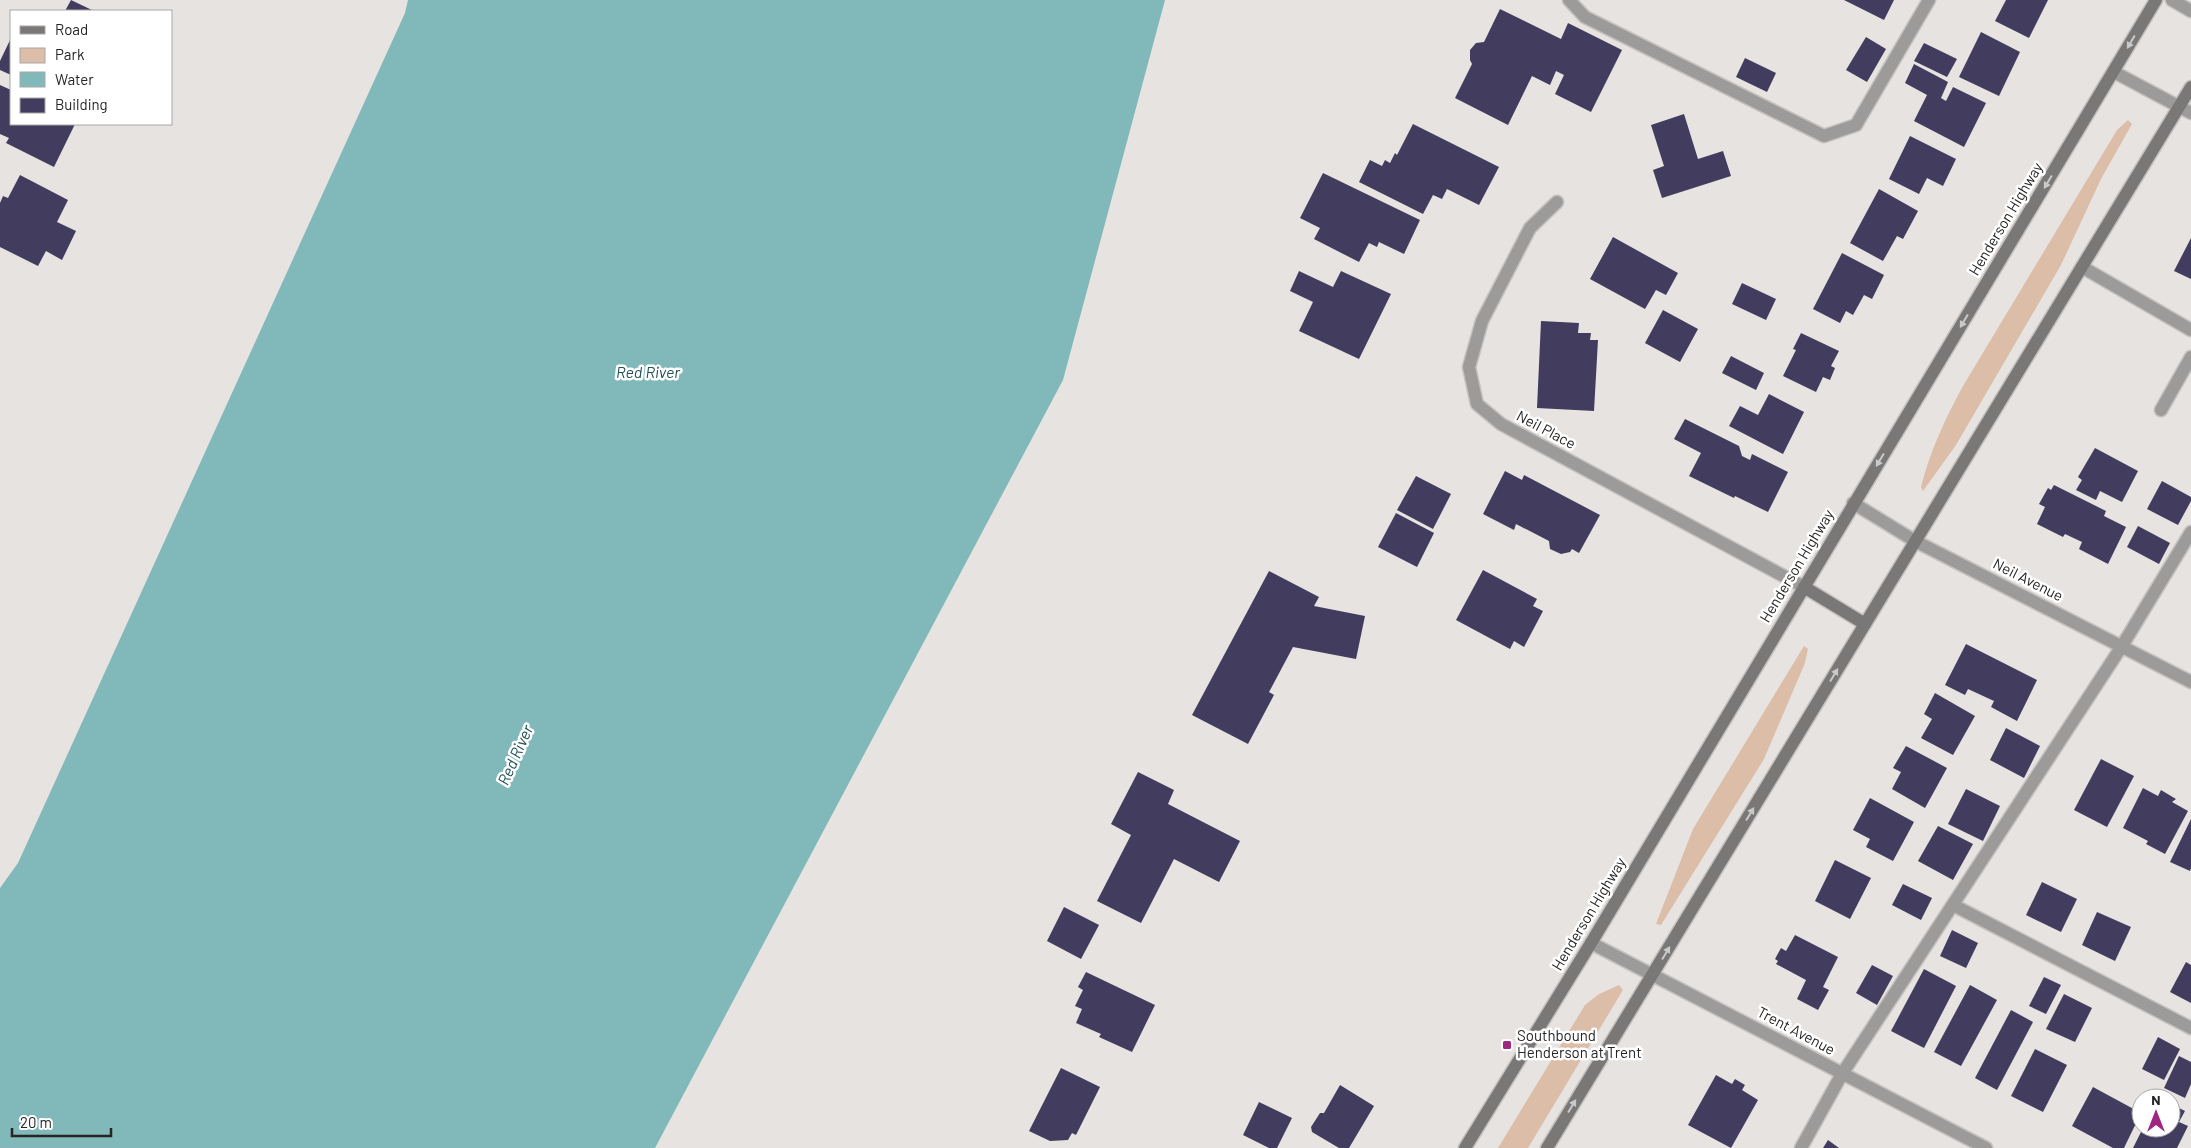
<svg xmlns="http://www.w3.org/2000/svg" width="2191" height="1148" viewBox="0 0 2191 1148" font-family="Barlow,sans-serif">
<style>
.green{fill:#dcbda8}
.water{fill:#81b8b9}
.building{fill:#423c5f}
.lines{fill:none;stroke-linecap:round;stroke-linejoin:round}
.lane-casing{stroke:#c4c1bf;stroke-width:15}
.street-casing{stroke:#c4c1bf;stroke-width:15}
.secondary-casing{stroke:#c4c1bf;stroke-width:15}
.lane{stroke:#9c9b9a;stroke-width:12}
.street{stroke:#9c9b9a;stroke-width:12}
.secondary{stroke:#7a7777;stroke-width:12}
.oneway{fill:#cac9c9}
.poi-dot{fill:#a0277f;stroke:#fff;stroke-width:2}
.labels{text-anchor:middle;stroke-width:5;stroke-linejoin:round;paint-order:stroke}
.street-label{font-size:15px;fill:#262524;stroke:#fff}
.poi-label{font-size:15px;fill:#262524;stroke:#fff;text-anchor:start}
.water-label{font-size:16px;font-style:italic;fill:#215253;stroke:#fff}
</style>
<rect width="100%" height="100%" fill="#e7e3e1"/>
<g class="green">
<path d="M 2128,120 L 2132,124 L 2101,179 L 2061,265 L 1956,445 L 1923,491 L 1921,487 C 1930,451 1945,419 1963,386 L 2117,130 Z"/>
<polygon points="1804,646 1808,649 1805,663 1764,759 1661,925 1656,924 1693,829"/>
<polygon points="1619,985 1623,990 1528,1148 1498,1148 1585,1005 1599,994"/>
</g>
<polygon class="water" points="408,0 1165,0 1063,380 655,1148 0,1148 0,888 18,863 405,13"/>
<g class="building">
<polygon points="71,0 94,11 65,11"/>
<polygon points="1844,0 1894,0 1884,20"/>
<polygon points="2006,0 2048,0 2029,38 1995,21"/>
<polygon points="1500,9 1561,39 1568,23 1622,50 1591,112 1555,94 1564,75 1556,71 1550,85 1532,76 1508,125 1455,98 1472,64 1470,60 1470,50 1476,43 1484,42"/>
<polygon points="1981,32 2020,52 1999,96 1959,77"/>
<polygon points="1866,37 1886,49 1867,82 1846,70"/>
<polygon points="11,38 11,75 0,70 0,61"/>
<polygon points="1924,43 1957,59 1947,77 1914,61"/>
<polygon points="1745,58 1776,73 1767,92 1736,77"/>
<polygon points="1914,64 1948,82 1941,98 1946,101 1953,87 1986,103 1964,147 1914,121 1927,95 1905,83"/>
<polygon points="0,85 11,90 11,124 75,124 54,167 6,143 9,138 0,134"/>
<polygon points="1684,114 1698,159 1723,151 1731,176 1662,198 1653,170 1664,166 1651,125"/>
<polygon points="1413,124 1499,167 1479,205 1447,189 1442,199 1433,195 1423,214 1359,182 1370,160 1382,166 1385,160 1390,163 1395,153 1397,155"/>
<polygon points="1910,136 1956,159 1943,186 1927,178 1919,194 1889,179"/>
<polygon points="1323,173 1420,220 1404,254 1379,242 1377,247 1369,243 1359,262 1314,239 1320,228 1300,218"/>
<polygon points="20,175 68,200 57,222 76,231 62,260 46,251 38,266 0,247 0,203 3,196 8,198"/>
<polygon points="1879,189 1918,211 1903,239 1897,236 1883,261 1850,243"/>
<polygon points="1613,237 1678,273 1666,295 1656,290 1645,309 1590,279"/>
<polygon points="2191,238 2191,279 2174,271"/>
<polygon points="1842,253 1884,275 1872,299 1864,295 1853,315 1846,311 1840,323 1813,309"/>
<polygon points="1299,271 1333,287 1341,271 1391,294 1359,359 1299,331 1313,302 1290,291"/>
<polygon points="1742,283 1776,299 1766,320 1732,304"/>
<polygon points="1663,310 1698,329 1680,362 1645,343"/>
<polygon points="1541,321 1579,323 1578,333 1591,333 1590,340 1598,340 1594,411 1537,408"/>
<polygon points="1801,333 1839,351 1831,366 1835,368 1830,380 1823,377 1816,392 1783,376 1796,350 1793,349"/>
<polygon points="1731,356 1764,373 1756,390 1722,373"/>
<polygon points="1769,394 1804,412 1783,454 1729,426 1740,406 1758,415"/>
<polygon points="1685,419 1739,446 1742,456 1750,460 1752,454 1788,472 1768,512 1735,496 1734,498 1689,476 1701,453 1674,439"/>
<polygon points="2095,448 2138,471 2122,502 2100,491 2096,500 2076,490 2082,480 2078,477"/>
<polygon points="1505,471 1522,480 1524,475 1600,515 1579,553 1572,549 1570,552 1561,554 1550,549 1549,541 1516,524 1514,530 1483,514"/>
<polygon points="1416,476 1451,494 1433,529 1397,510"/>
<polygon points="2162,481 2191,497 2191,501 2178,525 2147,509"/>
<polygon points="2054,485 2106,511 2104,516 2126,527 2108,564 2079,549 2082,542 2065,534 2063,537 2037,524 2045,507 2039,504 2048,488 2051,490"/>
<polygon points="1396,513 1434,533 1417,567 1378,547"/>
<polygon points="2138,526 2170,543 2159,564 2127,547"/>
<polygon points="1483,570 1537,599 1533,606 1543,611 1524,647 1514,641 1510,649 1456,620"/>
<polygon points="1269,571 1319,597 1314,606 1365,616 1356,659 1293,647 1269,692 1274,695 1248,744 1192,715"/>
<polygon points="1966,644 2037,680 2017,721 1991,707 1994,701 1968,689 1965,695 1945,685"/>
<polygon points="1935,693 1975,716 1953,755 1921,738 1932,719 1924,714"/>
<polygon points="2006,728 2040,746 2024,778 1990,760"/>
<polygon points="1906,746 1947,768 1925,808 1892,789 1901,772 1893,768"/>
<polygon points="2101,759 2134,776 2107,827 2074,810"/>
<polygon points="1138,772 1174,790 1168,804 1240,841 1219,882 1174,859 1141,923 1097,901 1131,835 1111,824"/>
<polygon points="2143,788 2158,796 2161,790 2176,799 2172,802 2188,811 2165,854 2146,844 2148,841 2123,828"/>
<polygon points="1966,789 2000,806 1983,841 1948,824"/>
<polygon points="1870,798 1914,822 1893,861 1866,847 1870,839 1853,830"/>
<polygon points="2191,819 2191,868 2190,871 2170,862"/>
<polygon points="1938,826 1973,844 1953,880 1918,861"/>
<polygon points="1835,860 1871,878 1850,919 1815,901"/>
<polygon points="2042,882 2077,899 2061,932 2026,915"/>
<polygon points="1903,884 1932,898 1921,920 1892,905"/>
<polygon points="1064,907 1099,925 1081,959 1047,941"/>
<polygon points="2097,912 2131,927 2115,961 2082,945"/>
<polygon points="1952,930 1978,943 1966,968 1940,956"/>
<polygon points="1795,935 1838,957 1823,987 1829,990 1818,1010 1797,999 1806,980 1776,964 1778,961 1775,959 1781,948 1786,951"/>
<polygon points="2186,962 2191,965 2191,1003 2170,992"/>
<polygon points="1872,965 1893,976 1877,1005 1856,993"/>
<polygon points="1924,969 1956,986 1924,1048 1891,1031"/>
<polygon points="1086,972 1155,1005 1132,1052 1099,1037 1101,1034 1076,1023 1082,1009 1075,1006 1083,990 1078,987"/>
<polygon points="2044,977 2061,985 2046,1014 2029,1006"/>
<polygon points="1970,985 1997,1000 1961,1066 1934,1052"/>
<polygon points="2064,994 2092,1008 2075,1042 2046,1029"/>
<polygon points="2011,1010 2033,1022 1997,1090 1975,1078"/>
<polygon points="2158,1037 2180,1049 2164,1080 2142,1069"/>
<polygon points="2035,1049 2067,1065 2043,1112 2011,1096"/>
<polygon points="2179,1056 2191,1062 2191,1084 2185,1098 2164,1088"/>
<polygon points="1061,1068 1100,1087 1076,1135 1072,1133 1068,1140 1050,1141 1029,1131"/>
<polygon points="1716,1075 1732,1084 1735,1079 1745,1085 1742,1090 1758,1100 1731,1148 1688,1125"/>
<polygon points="1340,1085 1374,1106 1349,1148 1339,1148 1312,1132 1311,1127 1320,1113 1324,1113"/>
<polygon points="2093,1087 2141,1113 2124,1148 2113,1148 2072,1126"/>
<polygon points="1259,1102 1292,1118 1277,1148 1269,1148 1243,1135"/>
<polygon points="2171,1104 2185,1111 2179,1122 2188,1126 2177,1148 2133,1148 2143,1128 2171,1128"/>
<polygon points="1828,1140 1839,1148 1823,1148"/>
</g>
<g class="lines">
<g class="lane-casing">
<g id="lane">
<polyline points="1569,0 1585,17 1824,136 1856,125 1929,0"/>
<polyline points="2082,267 2191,330"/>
<polyline points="2161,410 2191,357"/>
<polyline points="1953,905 2191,1028"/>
<polyline points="1801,1148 1842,1074 2122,646 2191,532"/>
</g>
</g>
<g class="street-casing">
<g id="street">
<polyline points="2172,0 2191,11"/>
<polyline points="2114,72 2191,113"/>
<polyline points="1557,202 1530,228 1482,321 1469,367 1477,404 1501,424 1804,587"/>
<polyline points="1853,503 1915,541 2191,682"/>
<polyline points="1591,943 1986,1148"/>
</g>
</g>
<g class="secondary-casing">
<g id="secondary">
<polyline points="1804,587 1865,624"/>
<polyline points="1465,1148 1591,943 2156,0"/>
<polyline points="1547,1148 2191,87"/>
</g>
</g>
<use href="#lane" class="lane"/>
<use href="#street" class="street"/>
<use href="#secondary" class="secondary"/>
</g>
<defs><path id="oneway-solid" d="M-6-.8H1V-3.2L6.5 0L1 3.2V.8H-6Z" transform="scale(1.25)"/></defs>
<g class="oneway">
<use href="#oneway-solid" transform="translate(2131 42) rotate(120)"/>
<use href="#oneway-solid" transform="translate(2048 182) rotate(121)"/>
<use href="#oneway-solid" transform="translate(1964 321) rotate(121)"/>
<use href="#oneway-solid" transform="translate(1880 460) rotate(121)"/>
<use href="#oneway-solid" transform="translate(1834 675) rotate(-59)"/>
<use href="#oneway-solid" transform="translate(1750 814) rotate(-59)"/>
<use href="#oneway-solid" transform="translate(1666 953) rotate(-59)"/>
<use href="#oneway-solid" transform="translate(1572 1106) rotate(-59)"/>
</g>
<rect class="poi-dot" x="1502" y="1040" width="10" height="10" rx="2.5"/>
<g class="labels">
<g class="street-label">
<text transform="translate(2006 219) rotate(-59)" y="5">Henderson Highway</text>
<text transform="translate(1546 430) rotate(28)" y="5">Neil Place</text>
<text transform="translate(1797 566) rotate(-59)" y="5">Henderson Highway</text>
<text transform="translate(2028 580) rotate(27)" y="5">Neil Avenue</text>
<text transform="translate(1589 914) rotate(-59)" y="5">Henderson Highway</text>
<text transform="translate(1796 1031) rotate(28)" y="5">Trent Avenue</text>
</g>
<g class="poi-label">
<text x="1517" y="1041">Southbound<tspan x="1517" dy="17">Henderson at Trent</tspan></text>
</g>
<g class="water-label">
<text x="648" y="378">Red River</text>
<text transform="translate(515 755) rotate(-66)" y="6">Red River</text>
</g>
</g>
<rect x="10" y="10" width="162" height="115" fill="#ffffff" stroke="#a8a8a7"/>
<rect x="20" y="26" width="25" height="8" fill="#7a7777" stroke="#a8a8a7"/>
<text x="55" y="35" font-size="15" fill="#262524">Road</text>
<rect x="20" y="48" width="25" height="15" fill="#dcbda8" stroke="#a8a8a7"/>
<text x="55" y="60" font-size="15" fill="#262524">Park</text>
<rect x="20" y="72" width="25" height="15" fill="#81b8b9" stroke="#a8a8a7"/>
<text x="55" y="85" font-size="15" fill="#262524">Water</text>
<rect x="20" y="98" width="25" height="15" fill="#423c5f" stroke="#a8a8a7"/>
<text x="55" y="110" font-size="15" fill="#262524">Building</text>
<g transform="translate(2156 1113)"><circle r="24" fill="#ffffff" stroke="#a8a8a7"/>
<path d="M0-4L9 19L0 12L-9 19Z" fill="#a0277f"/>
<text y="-8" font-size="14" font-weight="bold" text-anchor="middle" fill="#262524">N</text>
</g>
<path d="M12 1128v8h99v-8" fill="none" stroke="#262524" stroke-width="2.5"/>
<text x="20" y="1128" font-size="15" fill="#262524" stroke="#ffffff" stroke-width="4" paint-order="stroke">20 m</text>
</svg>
